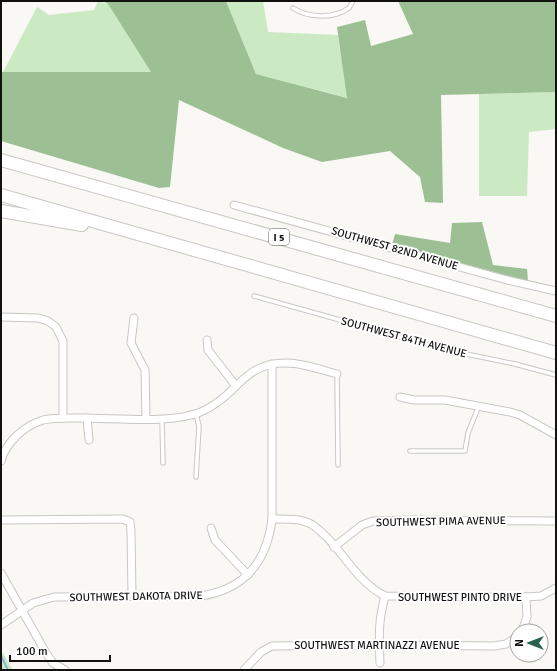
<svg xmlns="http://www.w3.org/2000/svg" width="557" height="671" viewBox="0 0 557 671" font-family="Signika,sans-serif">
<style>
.green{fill:#cbeac3}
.forest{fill:#9dbf94}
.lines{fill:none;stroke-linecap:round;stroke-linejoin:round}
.stream{stroke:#88b7da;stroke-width:2}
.service-casing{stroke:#c8c7c4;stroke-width:5.5}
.minor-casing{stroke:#c8c7c4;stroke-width:9}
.motorway-casing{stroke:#c8c7c4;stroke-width:14}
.service{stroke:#fff;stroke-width:3.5}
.minor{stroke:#fff;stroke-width:7}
.motorway{stroke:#fff;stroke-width:12}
.labels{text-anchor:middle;stroke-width:4;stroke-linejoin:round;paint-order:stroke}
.shield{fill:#fff;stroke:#585858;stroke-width:1}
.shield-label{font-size:10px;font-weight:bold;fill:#111110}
.street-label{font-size:11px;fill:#111110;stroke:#fff}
</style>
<rect width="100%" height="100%" fill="#f9f8f5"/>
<g class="green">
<polygon points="98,1 108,4 151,72 3,72 37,7 49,15 94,10"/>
<polygon points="226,1 263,1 268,32 338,35 348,98 256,74"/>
<polygon points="556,92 556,129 529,132 527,196 479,196 479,94"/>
<polygon points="1,650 13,670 1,670"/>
</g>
<g class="forest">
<polygon points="103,1 226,1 256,74 347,98 337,27 365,20 371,46 413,34 398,1 556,1 556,92 441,95 443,203 425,202 420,177 390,151 322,162 283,148 179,100 170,187 159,188 1,141 1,72 151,72 108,4"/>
<polygon points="482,222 493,265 527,269 528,281 392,245 395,234 450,243 452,223"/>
</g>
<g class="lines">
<polyline class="stream" points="1,656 8,670"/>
<g class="service-casing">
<g id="service">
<path d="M 293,8 C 308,18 334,19 349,8 L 353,1"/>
<polyline points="254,296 447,350 515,364 556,375"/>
<polyline points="337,374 338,465"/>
<polyline points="162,419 163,463"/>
<polyline points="410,451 465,451 468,433 478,408"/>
<polyline points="196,477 199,426 196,414"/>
</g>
</g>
<g class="minor-casing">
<g id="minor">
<polyline points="234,205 507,280 556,291"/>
<polyline points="1,317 38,318 48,321 56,327 63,341 63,418"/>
<polyline points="134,318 131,343 145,370 146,418"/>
<polyline points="207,340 208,350 236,386"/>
<polyline points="400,397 414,400 445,400 510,412 520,415 556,435"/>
<polyline points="87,418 89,440"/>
<path d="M 1,461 C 6,442 24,426 43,420 C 55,417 69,418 82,418 C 114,418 162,423 191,415 C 206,412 219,402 230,392 C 238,384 247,374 258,369 C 284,356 311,367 337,374"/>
<path d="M 272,519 C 284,519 300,518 311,524 C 340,543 353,580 385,596 L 526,597 L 541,596 L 556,588"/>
<polyline points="1,520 123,519 130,522 131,531 132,596"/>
<polyline points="211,528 215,540 248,575"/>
<polyline points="334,547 362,525 373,521 412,520 556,521"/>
<polyline points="1,573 46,653 53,663 65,670"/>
<path d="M 1,625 L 33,603 L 54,597 L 200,596 C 244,590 267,562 272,519 L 272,364"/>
<polyline points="522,631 527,617 526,597"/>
<path d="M 380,663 C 379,636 378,622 385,596"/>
<polyline points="244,670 261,652 272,646 366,645 379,647 397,645 494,646 506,644 517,637"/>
</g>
</g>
<g class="motorway-casing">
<g id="motorway">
<polyline points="1,160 556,316"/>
<polyline points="1,195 556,353"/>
<polyline points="1,211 82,225"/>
</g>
</g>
<use href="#service" class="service"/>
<use href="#minor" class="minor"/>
<use href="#motorway" class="motorway"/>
</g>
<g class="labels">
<rect class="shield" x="269" y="229" width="20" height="16" rx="3"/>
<g class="shield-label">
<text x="279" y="241">I 5</text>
</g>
<g class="street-label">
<text transform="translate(395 248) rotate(16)" y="4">SOUTHWEST 82ND AVENUE</text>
<text transform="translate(404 337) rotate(15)" y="4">SOUTHWEST 84TH AVENUE</text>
<text transform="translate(441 521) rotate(-1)" y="4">SOUTHWEST PIMA AVENUE</text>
<text transform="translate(136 596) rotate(-1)" y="4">SOUTHWEST DAKOTA DRIVE</text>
<text x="460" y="601">SOUTHWEST PINTO DRIVE</text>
<text x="377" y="649">SOUTHWEST MARTINAZZI AVENUE</text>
</g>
</g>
<rect width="557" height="671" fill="none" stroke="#111110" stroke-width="4"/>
<g transform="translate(529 643) rotate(270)"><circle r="19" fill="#ffffff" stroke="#a0a09f"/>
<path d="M0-3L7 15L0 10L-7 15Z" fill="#26634e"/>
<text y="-6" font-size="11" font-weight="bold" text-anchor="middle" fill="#111110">N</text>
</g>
<path d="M10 655v6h100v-6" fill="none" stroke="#111110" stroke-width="2"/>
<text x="16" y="655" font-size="12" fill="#111110" stroke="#ffffff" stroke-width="3" paint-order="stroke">100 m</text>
</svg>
